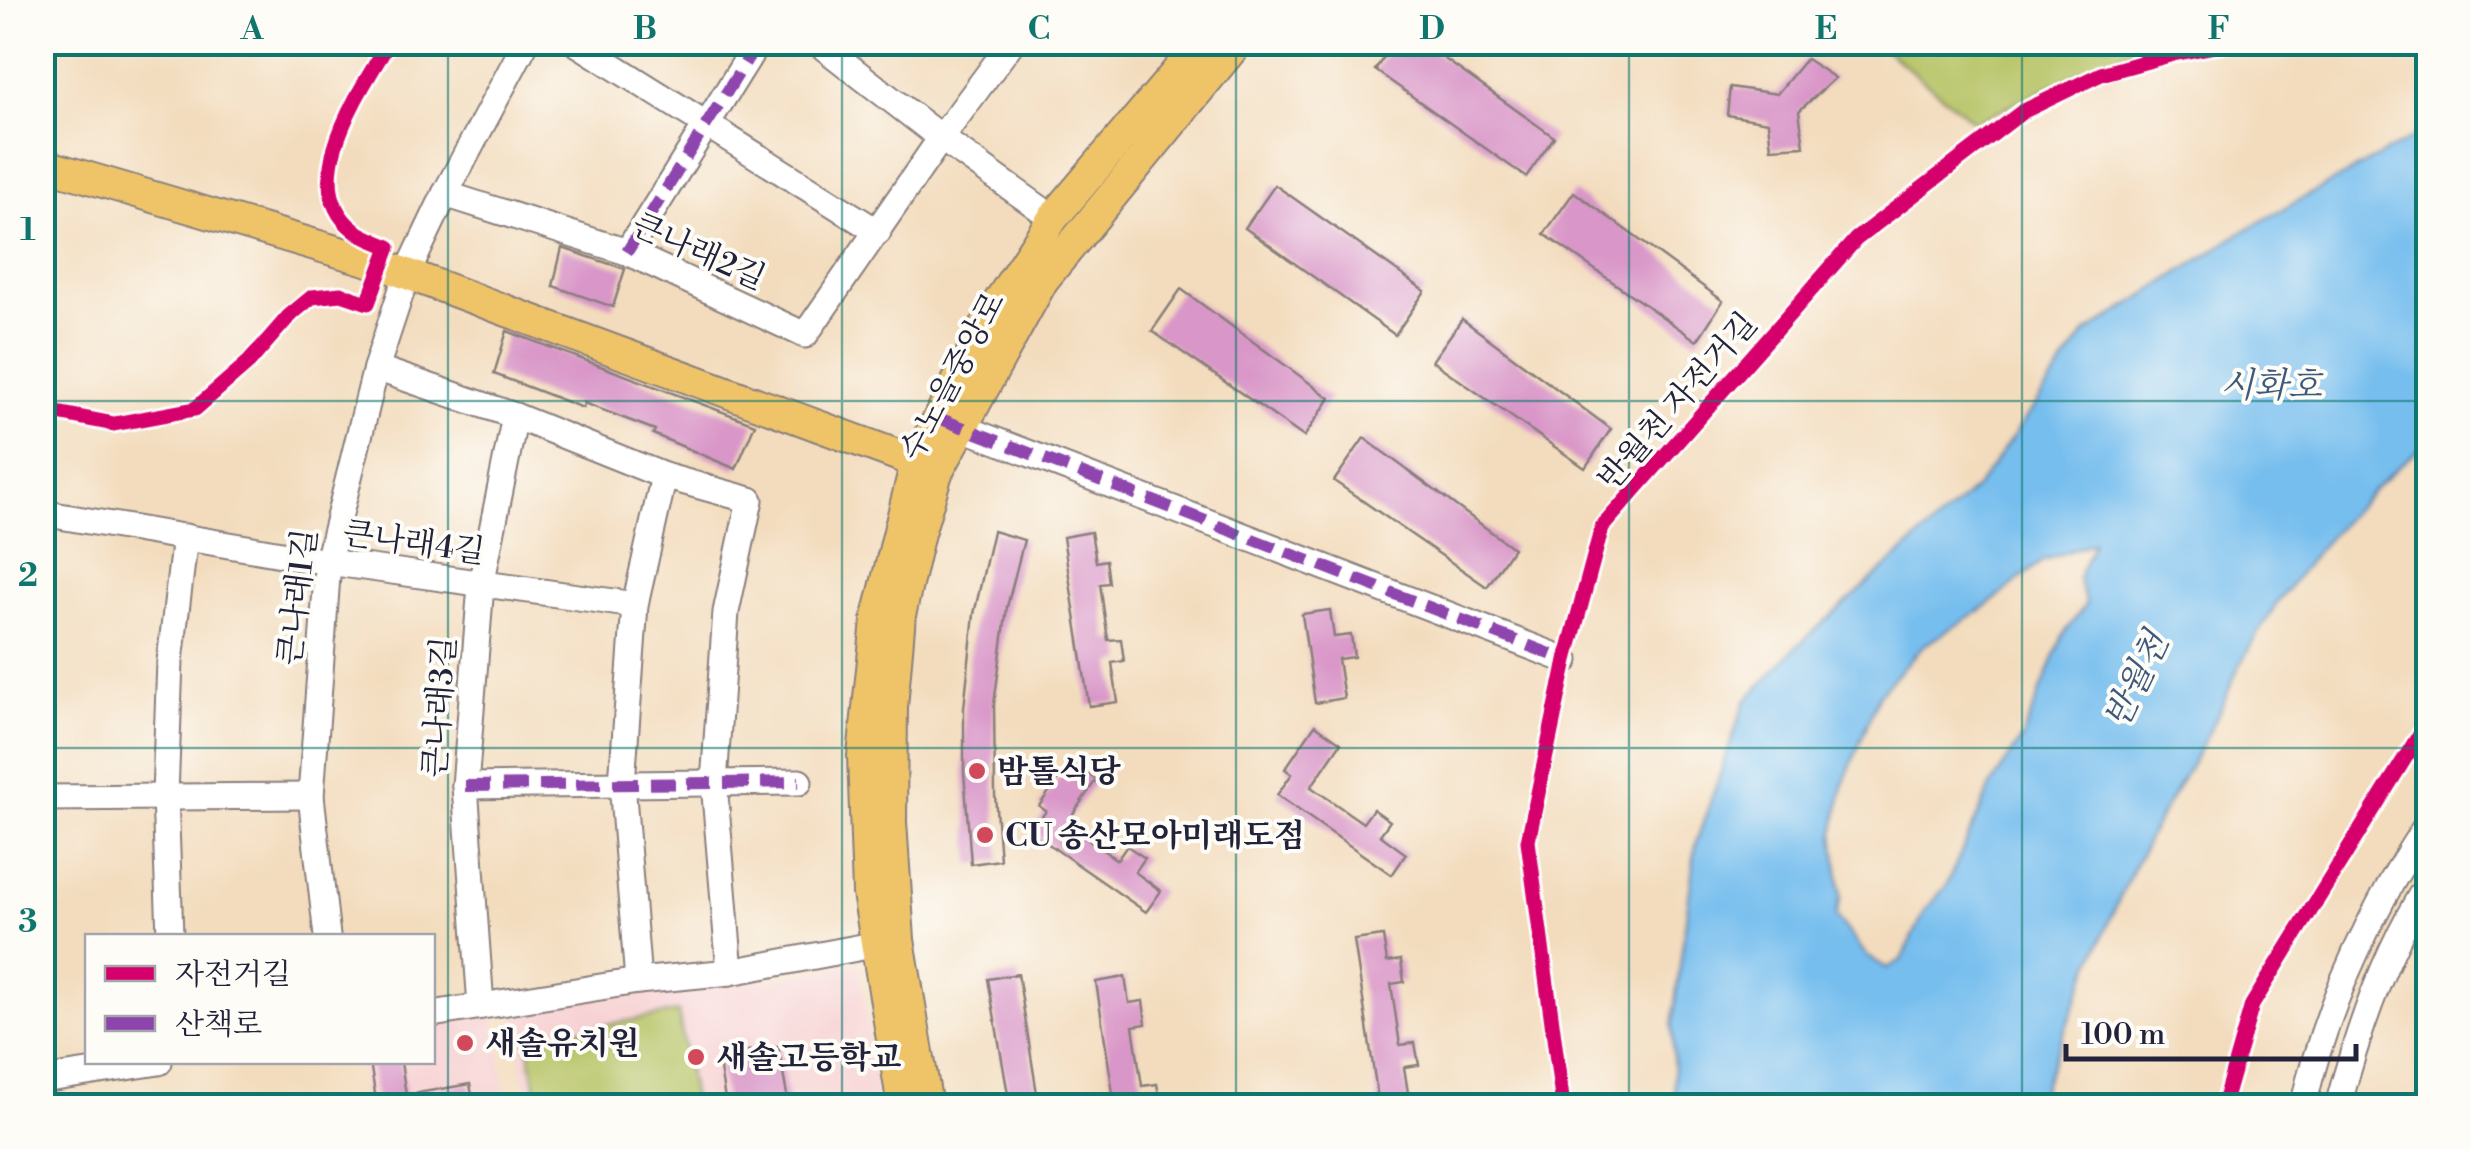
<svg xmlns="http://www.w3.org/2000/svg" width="2471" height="1149" viewBox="0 0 2471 1149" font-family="'Libre Bodoni','Noto Serif KR',serif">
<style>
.built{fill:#f7cfd1}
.green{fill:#b6c264;stroke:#6c7250;stroke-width:2.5}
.water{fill:#76beee;stroke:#4c7094;stroke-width:2.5;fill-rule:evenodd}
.building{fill:#d996c8}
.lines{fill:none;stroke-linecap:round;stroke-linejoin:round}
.minor-casing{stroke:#8a7f7c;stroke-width:29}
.major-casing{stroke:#8a7f7c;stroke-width:34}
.minor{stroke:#fff;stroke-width:25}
.major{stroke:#efc469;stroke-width:30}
.quiet{stroke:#8e44ad;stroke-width:12;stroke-dasharray:25 12;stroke-linecap:butt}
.cycleway-casing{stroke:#fdfcf7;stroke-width:21}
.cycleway{stroke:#d6006c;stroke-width:15}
.grid{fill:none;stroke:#0f766e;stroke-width:2.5;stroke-opacity:0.55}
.poi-dot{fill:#d1495b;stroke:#fdfcf7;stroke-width:4}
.labels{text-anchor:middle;stroke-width:8;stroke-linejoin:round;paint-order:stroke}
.street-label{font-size:32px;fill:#22223b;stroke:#fdfcf7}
.poi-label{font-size:32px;font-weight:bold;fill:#22223b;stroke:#fdfcf7;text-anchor:start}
.water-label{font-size:35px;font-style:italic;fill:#3f597a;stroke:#fdfcf7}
.neatline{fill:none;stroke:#0f766e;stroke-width:4}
.grid-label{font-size:32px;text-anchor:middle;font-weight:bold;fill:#0f766e}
</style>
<rect width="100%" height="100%" fill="#fdfcf7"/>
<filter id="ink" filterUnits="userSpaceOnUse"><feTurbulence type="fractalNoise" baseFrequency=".01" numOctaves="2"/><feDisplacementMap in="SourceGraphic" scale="20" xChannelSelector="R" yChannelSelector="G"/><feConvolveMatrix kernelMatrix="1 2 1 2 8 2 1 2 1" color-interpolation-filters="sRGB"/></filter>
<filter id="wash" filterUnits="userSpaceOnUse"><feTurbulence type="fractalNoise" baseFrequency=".0048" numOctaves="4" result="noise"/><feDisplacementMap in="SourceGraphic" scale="40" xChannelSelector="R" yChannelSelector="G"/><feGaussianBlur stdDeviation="2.25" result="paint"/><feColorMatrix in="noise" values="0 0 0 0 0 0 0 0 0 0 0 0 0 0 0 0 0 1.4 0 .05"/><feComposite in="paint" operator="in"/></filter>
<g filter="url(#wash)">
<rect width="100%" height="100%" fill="#f3dcbd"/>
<g class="built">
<polygon points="859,962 879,1106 528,1106 513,1007 787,977"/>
<polygon points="494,1014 507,1106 365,1106 358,1062 432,1062 433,1025"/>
</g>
<g class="green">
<polygon points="1877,43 2149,43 2096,64 1975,122"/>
<polygon points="678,1012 694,1106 539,1106 527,1039"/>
</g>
<path class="water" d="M 2428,129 L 2428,441 C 2354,503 2288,575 2242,661 C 2230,684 2222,708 2210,730 C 2190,769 2165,805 2146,843 C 2105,923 2074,1007 2042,1090 L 2042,1106 L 1675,1106 L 1672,1026 L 1696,843 L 1745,702 L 1796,647 L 1978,486 L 2085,334 L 2242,232 ZM 2093,542 L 2078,578 L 2086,604 L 2063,635 L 2022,738 L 1992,784 L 1946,886 L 1925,911 L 1902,960 L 1887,968 L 1867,956 L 1836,916 L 1841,896 L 1834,833 L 1844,783 L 1879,694 L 1923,646 L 1987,606 L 2042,561 Z"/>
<g id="blocks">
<g class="building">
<polygon points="1394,42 1421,42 1554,137 1526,177 1375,70"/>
<polygon points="1806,59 1835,78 1799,111 1804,146 1771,148 1768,122 1727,115 1730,87 1777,94"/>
<polygon points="1275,185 1425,291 1395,335 1245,228"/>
<polygon points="1574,192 1723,301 1697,341 1544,234"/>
<polygon points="562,248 625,269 613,307 553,286"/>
<polygon points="1181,289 1330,398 1304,437 1152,331"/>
<polygon points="1462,319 1611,429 1585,468 1432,361"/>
<polygon points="507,331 755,424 736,469 653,434 655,430 584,403 583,408 494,374"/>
<polygon points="1364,438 1513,548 1487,587 1334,481"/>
<polygon points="993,531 1024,540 1007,607 994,704 995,795 1000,860 971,864 964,772 964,708 974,614"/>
<polygon points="1091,532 1096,562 1106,560 1109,583 1100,584 1108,640 1121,639 1124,661 1112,663 1118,702 1089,706 1063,537"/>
<polygon points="1330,610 1334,637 1351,635 1354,657 1338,659 1344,698 1315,703 1302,614"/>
<polygon points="1315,725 1341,743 1311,787 1363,823 1373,809 1390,821 1380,835 1406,854 1392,875 1277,795 1292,774 1285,769"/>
<polygon points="1070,762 1096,780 1066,824 1117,860 1127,846 1145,858 1135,872 1161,891 1146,912 1031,832 1046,811 1039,806"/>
<polygon points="1383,936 1387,962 1401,960 1404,982 1391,984 1400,1045 1415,1043 1419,1065 1404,1067 1410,1106 1379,1106 1354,940"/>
<polygon points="1018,974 1039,1106 1010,1106 988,979"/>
<polygon points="1125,977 1129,1003 1143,1001 1146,1024 1133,1026 1142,1086 1157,1084 1161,1106 1115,1106 1096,982"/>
<polygon points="778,1046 789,1106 726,1106 718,1056"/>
<polygon points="370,1062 401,1062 406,1095 470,1084 474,1106 377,1106"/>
</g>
</g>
</g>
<g filter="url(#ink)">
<use href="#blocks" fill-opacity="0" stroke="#8a7f7c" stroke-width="2.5"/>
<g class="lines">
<g class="minor-casing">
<g id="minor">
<polyline points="575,42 878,232"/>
<polyline points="817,42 941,138 1053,218"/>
<polyline points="445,194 627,252 805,335 941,138 1012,42"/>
<polyline points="627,252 758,42"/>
<polyline points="376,368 515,416 664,476 750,500 726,612 714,783 730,972"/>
<polyline points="945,421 1566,660"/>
<polyline points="42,513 328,562 635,605"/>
<polyline points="465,786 799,782"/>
<polyline points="42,798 311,796"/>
<polyline points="170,936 165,795 170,661 185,537"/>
<polyline points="327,936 311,796 328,562 376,368 407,274 445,194 526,42"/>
<polyline points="638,981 622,783 635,605 664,476"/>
<polyline points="481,1006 465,786 481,585 515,416"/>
<polyline points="432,1014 638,981 730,972 894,941"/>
<polyline points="42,1080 159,1062"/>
<path d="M 2303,1106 C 2326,1006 2371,909 2428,823"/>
<path d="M 2338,1106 C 2358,1030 2385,951 2428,884"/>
</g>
</g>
<g class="major-casing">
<g id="major">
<polyline points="42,164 383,265 916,462 932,471"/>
<polyline points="903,1106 868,893 863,756 877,621 916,462 996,306 1053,218 1202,42"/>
<polyline points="927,1106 899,940 891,822 892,707 900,615 919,533 937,473 1043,280 1238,42"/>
</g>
</g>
<use href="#minor" class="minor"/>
<use href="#major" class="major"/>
<g class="quiet">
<polyline points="627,252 758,42"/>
<polyline points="941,419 1566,660"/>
<polyline points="465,786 799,782"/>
</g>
<g class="cycleway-casing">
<g id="cycleway">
<path d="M 42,410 L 114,424 L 195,409 L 249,362 L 289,316 L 312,297 L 341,294 L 368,303 L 389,247 C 378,242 363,237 354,230 C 294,183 362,89 389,42"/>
<polyline points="1563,1106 1528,841 1566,660 1602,527 1856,239 2022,112 2101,74 2173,54 2236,42"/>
<polyline points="2223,1106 2252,1005 2428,721"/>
</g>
</g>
<use href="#cycleway" class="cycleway"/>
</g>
</g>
<path class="grid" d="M 448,42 L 448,1106M 842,42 L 842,1106M 1236,42 L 1236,1106M 1629,42 L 1629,1106M 2022,42 L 2022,1106M 42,401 L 2428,401M 42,748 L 2428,748"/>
<g class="poi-dot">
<circle cx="977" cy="771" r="10"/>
<circle cx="985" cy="835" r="10"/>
<circle cx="465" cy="1043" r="10"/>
<circle cx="696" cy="1057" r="10"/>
</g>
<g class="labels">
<g class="street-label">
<text transform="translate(699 251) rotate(24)" y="11">큰나래2길</text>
<text transform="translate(952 376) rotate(-62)" y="11">수노을중앙로</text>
<text transform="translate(1677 401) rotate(-49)" y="11">반월천 자전거길</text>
<text transform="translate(414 542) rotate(8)" y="11">큰나래4길</text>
<text transform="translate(297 597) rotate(-83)" y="11">큰나래1길</text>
<text transform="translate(439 707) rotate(-86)" y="11">큰나래3길</text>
</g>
<g class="poi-label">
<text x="997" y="782">밤톨식당</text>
<text x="1005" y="846">CU 송산모아미래도점</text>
<text x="485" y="1054">새솔유치원</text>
<text x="716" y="1068">새솔고등학교</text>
</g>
<g class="water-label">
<text x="2271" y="397">시화호</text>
<text transform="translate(2136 680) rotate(-64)" y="12">반월천</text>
</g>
</g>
<rect width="2471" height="1149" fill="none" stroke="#fdfcf7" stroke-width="110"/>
<rect x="85" y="934" width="350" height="130" fill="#fdfcf7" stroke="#a5a5ac" stroke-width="2.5"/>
<rect x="105" y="966" width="50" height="15" fill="#d6006c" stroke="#a5a5ac" stroke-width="2.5"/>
<text x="175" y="984" font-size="30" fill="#22223b">자전거길</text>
<rect x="105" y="1016" width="50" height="15" fill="#8e44ad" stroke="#a5a5ac" stroke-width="2.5"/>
<text x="175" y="1034" font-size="30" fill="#22223b">산책로</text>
<path d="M2066 1044v15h290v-15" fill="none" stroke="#22223b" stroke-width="5"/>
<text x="2081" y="1044" font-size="30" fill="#22223b" stroke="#fdfcf7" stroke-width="8" paint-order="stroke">100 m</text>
<rect x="55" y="55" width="2361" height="1039" class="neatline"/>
<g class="grid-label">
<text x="252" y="39">A</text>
<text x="645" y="39">B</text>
<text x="1039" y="39">C</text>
<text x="1432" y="39">D</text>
<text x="1826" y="39">E</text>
<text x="2219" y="39">F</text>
<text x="28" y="240">1</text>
<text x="28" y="586">2</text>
<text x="28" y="932">3</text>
</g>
</svg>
